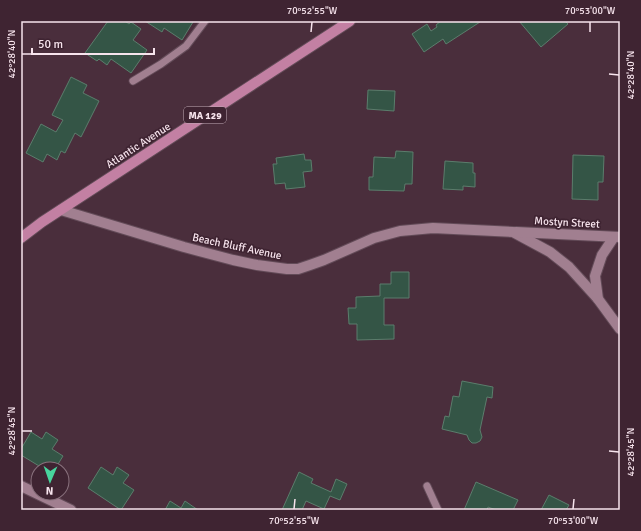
<svg xmlns="http://www.w3.org/2000/svg" width="641" height="531" viewBox="0 0 641 531" font-family="Signika,sans-serif">
<style>
.building{fill:#345546;stroke:#5b7d6c}
.lines{fill:none;stroke-linecap:round;stroke-linejoin:round}
.service-casing{stroke:#634b58;stroke-width:9}
.minor-casing{stroke:#634b58;stroke-width:12}
.tertiary-casing{stroke:#634b58;stroke-width:12}
.primary-casing{stroke:#634b58;stroke-width:12}
.service{stroke:#a17f90;stroke-width:7}
.minor{stroke:#a17f90;stroke-width:10}
.tertiary{stroke:#a17f90;stroke-width:10}
.primary{stroke:#c380a3;stroke-width:10}
.ticks{fill:none;stroke:#f7e4ed;stroke-width:1.5}
.labels{text-anchor:middle;stroke-width:3.5;stroke-linejoin:round;paint-order:stroke}
.shield{fill:#3f2432;stroke:#c0aab5;stroke-width:1}
.shield-label{font-size:10px;font-weight:bold;fill:#f7e4ed}
.street-label{font-size:11px;fill:#f7e4ed;stroke:#3f2432}
.neatline{fill:none;stroke:#f7e4ed;stroke-width:1.5}
.ticks-label{font-size:10px;text-anchor:middle;fill:#f7e4ed}
</style>
<rect width="100%" height="100%" fill="#4a2e3c"/>
<g class="building">
<polygon points="108,21 125,21 129,24 131,22 141,29 133,40 147,50 131,73 111,59 107,65 99,59 97,61 85,53"/>
<polygon points="145,21 191,21 193,22 182,40 164,28 162,32"/>
<polygon points="441,21 479,21 480,22 446,44 443,39 424,52 412,34 427,24 431,31 437,27 436,25"/>
<polygon points="519,21 565,21 568,24 541,47"/>
<polygon points="71,77 87,85 83,93 99,101 81,137 75,133 65,153 61,151 57,160 47,154 43,162 26,153 41,124 56,132 63,120 52,115"/>
<polygon points="368,90 395,91 394,111 367,109"/>
<polygon points="396,151 413,152 412,184 405,184 404,191 369,190 369,177 373,177 374,157 395,158"/>
<polygon points="304,154 305,160 311,160 312,171 303,172 305,187 286,189 285,183 275,184 273,164 277,164 276,158"/>
<polygon points="573,155 604,156 603,182 598,182 598,200 572,199"/>
<polygon points="445,161 473,163 473,173 475,173 475,187 463,186 463,190 443,189"/>
<polygon points="391,272 409,272 409,298 384,298 384,325 394,325 394,339 357,340 357,324 349,324 348,308 356,308 356,297 380,296 380,284 391,284"/>
<polygon points="462,381 493,387 492,398 487,397 480,430 482,437 480,441 476,443 472,443 469,440 467,435 442,429 445,416 449,417 453,396 459,397"/>
<polygon points="31,432 42,439 46,432 58,440 52,449 63,456 55,469 44,469 21,455 21,449"/>
<polygon points="101,467 113,475 117,467 129,475 123,483 134,490 121,510 88,488"/>
<polygon points="299,472 313,479 311,483 331,492 336,479 347,484 340,500 330,496 324,509 306,501 302,510 282,510"/>
<polygon points="476,482 518,500 513,510 496,510 488,507 487,510 464,510"/>
<polygon points="549,495 569,505 566,510 541,510"/>
<polygon points="170,501 181,508 185,501 198,510 165,510"/>
</g>
<g class="lines">
<g class="service-casing">
<g id="service">
<polyline points="133,81 161,64 186,46 205,21"/>
<polyline points="427,486 438,510"/>
</g>
</g>
<g class="minor-casing">
<g id="minor">
<polyline points="61,210 184,247 233,260 257,265 287,269 298,269 310,265 324,260 374,238 400,231 433,228 513,232 550,252 569,267 598,299"/>
<polyline points="516,232 620,237"/>
<polyline points="614,237 602,255 595,276 598,299 620,329"/>
</g>
</g>
<g class="tertiary-casing">
<polyline id="tertiary" points="21,486 71,510"/>
</g>
<g class="primary-casing">
<polyline id="primary" points="21,238 42,222 350,21"/>
</g>
<use href="#service" class="service"/>
<use href="#minor" class="minor"/>
<use href="#tertiary" class="tertiary"/>
<use href="#primary" class="primary"/>
</g>
<path class="ticks" d="M 311,32 L 312,22M 590,32 L 590,22M 22,54 L 32,54M 609,74 L 619,75M 22,431 L 32,431M 609,451 L 619,452M 294,509 L 295,499M 573,509 L 574,499"/>
<g class="labels">
<rect class="shield" x="184" y="107" width="42" height="16" rx="3"/>
<g class="shield-label">
<text x="205" y="119">MA 129</text>
</g>
<g class="street-label">
<text transform="translate(138 145) rotate(-33)" y="4">Atlantic Avenue</text>
<text transform="translate(567 222) rotate(3)" y="4">Mostyn Street</text>
<text transform="translate(237 246) rotate(12)" y="4">Beach Bluff Avenue</text>
</g>
</g>
<rect width="641" height="531" fill="none" stroke="#3f2432" stroke-width="44"/>
<g transform="translate(50 481) rotate(182)"><circle r="19" fill="#3f2432" stroke="#89717d"/>
<path d="M0-3L7 15L0 10L-7 15Z" fill="#48d49d"/>
<text y="-6" font-size="11" font-weight="bold" text-anchor="middle" fill="#f7e4ed">N</text>
</g>
<path d="M32 48v6h122v-6" fill="none" stroke="#f7e4ed" stroke-width="2"/>
<text x="38" y="48" font-size="12" fill="#f7e4ed" stroke="#3f2432" stroke-width="3" paint-order="stroke">50 m</text>
<rect x="22" y="22" width="597" height="487" class="neatline"/>
<g class="ticks-label">
<text x="312" y="14">70°52'55"W</text>
<text x="590" y="14">70°53'00"W</text>
<text transform="translate(11 54) rotate(-90)" y="4">42°28'40"N</text>
<text transform="translate(630 75) rotate(-90)" y="4">42°28'40"N</text>
<text transform="translate(11 431) rotate(-90)" y="4">42°28'45"N</text>
<text transform="translate(630 452) rotate(-90)" y="4">42°28'45"N</text>
<text x="294" y="524">70°52'55"W</text>
<text x="573" y="524">70°53'00"W</text>
</g>
</svg>
